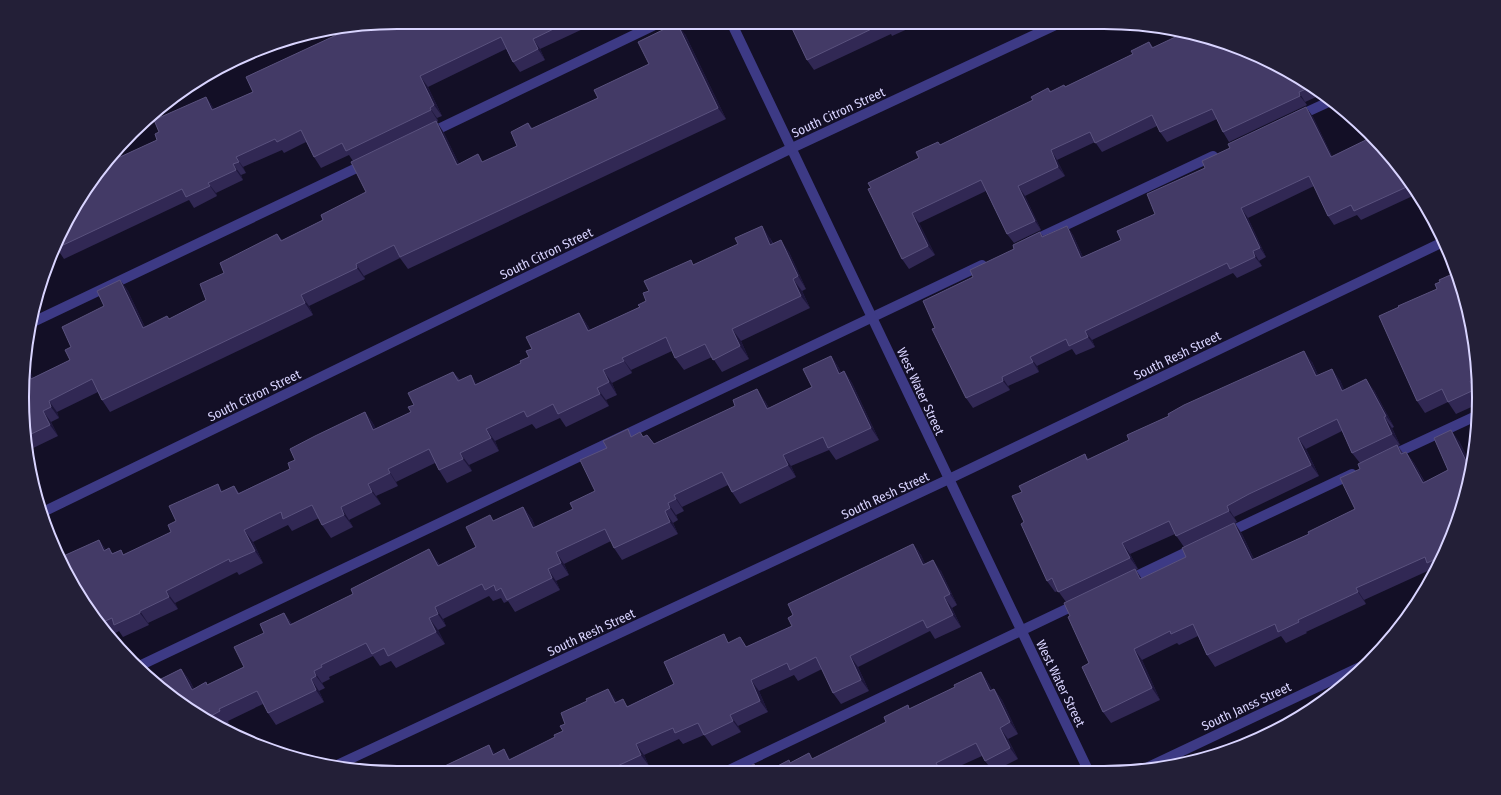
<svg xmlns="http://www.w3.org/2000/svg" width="1501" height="795" viewBox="0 0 1501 795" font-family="'Fira Sans Condensed',sans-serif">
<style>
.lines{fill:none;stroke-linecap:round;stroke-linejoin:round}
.service{stroke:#3d3a85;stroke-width:10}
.minor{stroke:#3d3a85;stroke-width:10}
.tertiary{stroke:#3d3a85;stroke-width:10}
.wall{fill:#312854;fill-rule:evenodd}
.shaded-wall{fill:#1d163a}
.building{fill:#433a66;stroke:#5a527e}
.labels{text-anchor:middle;stroke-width:3;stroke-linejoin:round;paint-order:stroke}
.street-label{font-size:13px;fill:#d9d4ff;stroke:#130f26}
.rim{fill:none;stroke:#d9d4ff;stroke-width:2}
</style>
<rect width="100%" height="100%" fill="#130f26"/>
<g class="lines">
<g class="service">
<polyline points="1296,117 1333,100"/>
<polyline points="428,134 661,22"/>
<polyline points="1030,242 1213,156"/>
<polyline points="31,323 367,163"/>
<polyline points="1390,456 1478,415"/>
<polyline points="1225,534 1352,474"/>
<polyline points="1128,580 1197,547"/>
<polyline points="137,667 982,265"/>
<polyline points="727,771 1077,604"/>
</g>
<g class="minor">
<polyline points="731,22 1088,770"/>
<polyline points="335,766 949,479 1443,242"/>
<polyline points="1142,770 1362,666"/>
</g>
<polyline class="tertiary" points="45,511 792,148 1060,23"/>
</g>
<g class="wall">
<polygon points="398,22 598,22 540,49 545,60 520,72 513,62 506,49 428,87 442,116 437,118 438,121 437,122 444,133 459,164 483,162 517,146 528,123 533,129 598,98 649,64 685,34 726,119 408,269 400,258 364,276 365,279 309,306 313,315 110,412 102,400 98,392 57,412 59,418 51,422 58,436 27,451 25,446 23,373 24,363 29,369 33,378 70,360 71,347 104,306 120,280 128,291 145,327 169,319 206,300 224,273 277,234 282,240 323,220 366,192 353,161 349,155 321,168 314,157 306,142 284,153 282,150 243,167 246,173 241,175 243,180 216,193 217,196 194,208 189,200 64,259 58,250 85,189 122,156 157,140 159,132 206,97 214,109 253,92"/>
<polygon points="789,22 921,23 892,36 891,34 814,70 807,60"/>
<polygon points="1149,42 1153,47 1270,61 1323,94 1305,102 1307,105 1229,142 1223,132 1217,119 1167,142 1160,132 1157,126 1102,152 1095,142 1057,160 1065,176 1025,196 1041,230 1014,243 1007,234 986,191 919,223 935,255 909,269 902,259 919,158 940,145 1033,100 1048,88 1051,91 1065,87 1133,54"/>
<polygon points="1306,107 1313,117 1332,156 1386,150 1417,194 1361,220 1357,215 1334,225 1328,216 1314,186 1248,218 1266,257 1259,261 1262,266 1237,278 1233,273 1092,340 1095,347 1076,355 1072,349 1037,366 1039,372 1008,386 1010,390 973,408 966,398 935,328 973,277 1014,249 1040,232 1043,236 1067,226 1073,235 1083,257 1121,240 1155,214 1205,168 1230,148"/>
<polygon points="770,238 773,243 789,252 806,289 802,291 810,308 741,341 749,359 722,372 712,357 684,370 675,358 672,351 631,370 632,373 612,383 617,395 606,400 609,406 566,427 560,418 536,429 532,424 495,441 499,451 469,465 472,471 447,483 439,470 435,463 396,482 398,486 376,496 381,504 349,520 353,527 331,538 322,525 319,518 292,531 288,525 253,542 263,563 239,575 237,572 175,603 178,609 148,623 149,625 123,637 119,631 112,635 61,563 99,540 106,550 113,553 121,550 124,555 171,532 223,492 234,486 239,493 290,469 295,460 365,412 374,425 375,429 411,412 414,405 453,372 460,380 477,384 521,363 529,357 532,349 579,313 588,326 590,330 640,307 646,301 649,291 694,265"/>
<polygon points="1476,349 1478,404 1456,414 1448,402 1425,413 1417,401"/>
<polygon points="831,356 839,368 841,373 844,371 852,383 879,440 836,460 829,450 791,466 796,477 740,504 732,492 728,485 682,507 684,511 676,515 678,520 673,523 678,534 622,560 614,548 611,541 564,564 569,575 556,581 560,590 515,612 508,601 504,603 501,598 493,601 489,596 443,619 446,626 438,630 445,644 396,668 391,661 380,666 373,656 329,677 330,679 322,683 325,688 319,691 324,702 276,725 268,713 263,704 228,721 229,723 221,727 157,681 181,669 190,681 194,689 208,685 244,667 264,633 284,613 292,624 437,561 440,565 476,547 494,521 523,507 532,519 535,527 573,509 595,491 633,436 644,437 654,444 765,401 769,408 812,387"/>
<path d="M 1312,362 L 1318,375 L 1340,380 L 1344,390 L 1374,390 L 1394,427 L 1392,428 L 1400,445 L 1398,446 L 1403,453 L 1406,452 L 1414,463 L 1425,482 L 1448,470 L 1459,441 L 1471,465 L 1466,495 L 1440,564 L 1434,573 L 1432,569 L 1364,600 L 1366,604 L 1306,632 L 1307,633 L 1286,643 L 1281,636 L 1215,667 L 1207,655 L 1198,636 L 1179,645 L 1177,643 L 1142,660 L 1160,700 L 1111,723 L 1103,712 L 1089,663 L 1070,616 L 1066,602 L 1058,591 L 1055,592 L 1047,581 L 1024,522 L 1022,492 L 1085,454 L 1089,460 ZM 1342,431 L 1352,453 L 1360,463 L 1360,469 L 1355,509 L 1309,534 L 1254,559 L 1242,534 L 1235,523 L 1237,522 L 1234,517 L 1257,506 L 1319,476 L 1306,449 ZM 1175,534 L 1184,547 L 1186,557 L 1142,579 L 1136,570 L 1138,569 L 1130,554 Z"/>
<polygon points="913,544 921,555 925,564 941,571 957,605 952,608 961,627 935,639 930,631 858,667 869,691 841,704 833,693 822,669 798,681 794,675 759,691 768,712 738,726 741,732 712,746 704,735 683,744 679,739 644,755 649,766 638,771 432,772 489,745 495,754 511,759 555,737 563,731 565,724 587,701 608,689 617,702 628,706 674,684 729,643 747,647 792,626 793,615"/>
<polygon points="981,672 989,684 992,690 994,689 1002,700 1018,734 1008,739 1018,759 996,770 992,770 985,761 982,756 951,770 768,771 790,763 813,759 886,722 908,705 910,709 955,687"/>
</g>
<g class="shaded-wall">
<polygon points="677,23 685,34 726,119 718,108"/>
<polygon points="533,39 540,49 545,60 538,49"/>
<polygon points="420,76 428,87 442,116 434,105"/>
<polygon points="1299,92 1305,102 1307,105 1300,96"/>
<polygon points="206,97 213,107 220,121 212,110"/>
<polygon points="1306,107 1313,117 1337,166 1331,157"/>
<polygon points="430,108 437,118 438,121 431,110"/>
<polygon points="436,121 444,133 465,176 457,165"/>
<polygon points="1051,150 1057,160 1065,176 1058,167"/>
<polygon points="120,152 127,168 120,157 118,154"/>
<polygon points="236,157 243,167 246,173 239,162"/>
<polygon points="233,164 241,175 243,180 236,170"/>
<polygon points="208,183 216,193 217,196 210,186"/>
<polygon points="1018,186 1025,196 1041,230 1035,221"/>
<polygon points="1241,208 1248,218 1266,257 1260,248"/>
<polygon points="912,213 919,223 935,255 928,246"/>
<polygon points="762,226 770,238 779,257 770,245"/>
<polygon points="1067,226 1073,235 1088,268 1081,258"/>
<polygon points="781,240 789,252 806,289 798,276"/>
<polygon points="1253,251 1262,266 1255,257"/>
<polygon points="356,264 364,276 365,279 357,268"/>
<polygon points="793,279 802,291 810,308 801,296"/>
<polygon points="120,280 128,291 151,340 143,328"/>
<polygon points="301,295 309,306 313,315 305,303"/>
<polygon points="579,313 588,326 597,344 588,331"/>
<polygon points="732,329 741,341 749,359 740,346"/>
<polygon points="1085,331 1092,340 1095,347 1088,337"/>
<polygon points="1304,351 1312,362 1324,387 1316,376"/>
<polygon points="831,356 839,368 847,386 839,374"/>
<polygon points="1030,357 1037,366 1039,372"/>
<polygon points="622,358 631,370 632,373"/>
<polygon points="24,363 29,369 39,390 31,379 24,365"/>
<polygon points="1332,369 1340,380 1350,402 1342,391"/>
<polygon points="603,370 612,383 617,395 609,382"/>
<polygon points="844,371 852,383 879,440 871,428"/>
<polygon points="471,375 479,387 475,385"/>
<polygon points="1002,377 1008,386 1010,390 1003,381"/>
<polygon points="1366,379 1374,390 1394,427 1386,416"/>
<polygon points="1470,381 1477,392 1477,395 1474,390"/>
<polygon points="597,388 606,400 609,406 600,394"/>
<polygon points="757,389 765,401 775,421 767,409"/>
<polygon points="49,401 57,412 59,418 51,407"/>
<polygon points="43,411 51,422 58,436 50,425"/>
<polygon points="365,412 374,425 382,442 373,430"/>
<polygon points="1384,417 1392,428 1400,445 1392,434"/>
<polygon points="486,429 495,441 499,451 491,438"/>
<polygon points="1451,430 1459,441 1471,465 1470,469"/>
<polygon points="1298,438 1306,449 1319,476 1311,465"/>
<polygon points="1406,452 1414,463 1431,494 1423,483"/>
<polygon points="460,453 469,465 472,471 463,459"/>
<polygon points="783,455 791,466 796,477 788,465"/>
<polygon points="388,469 396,482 398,486 390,473"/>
<polygon points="218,484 226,496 221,492"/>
<polygon points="368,484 376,496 381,504 372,492"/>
<polygon points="674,495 682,507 684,511 676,499"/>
<polygon points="668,503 676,515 678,520 670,508"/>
<polygon points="1227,506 1234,517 1237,522 1229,511"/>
<polygon points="341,507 349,520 353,527 344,515"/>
<polygon points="523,507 532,519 542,540 533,528"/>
<polygon points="665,511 673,523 678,534 670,522"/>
<polygon points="1234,523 1242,534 1260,572 1252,560"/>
<polygon points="244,530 253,542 263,563 255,551"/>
<polygon points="99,540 107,552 104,551"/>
<polygon points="1122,543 1130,554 1138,569 1130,558"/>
<polygon points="913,544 921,555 931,576 923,565"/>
<polygon points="429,549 437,561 446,578 438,566"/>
<polygon points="556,552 564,564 569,575 561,563"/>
<polygon points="933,560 941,571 957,605 950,594"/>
<polygon points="548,569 556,581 560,590 552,578"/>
<polygon points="1135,569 1143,581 1140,579"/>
<polygon points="1356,588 1364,600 1366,604 1358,592"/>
<polygon points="166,591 175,603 178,609 169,597"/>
<polygon points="944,597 952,608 961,627 953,615"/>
<polygon points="435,607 443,619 446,626 438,614"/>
<polygon points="140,611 148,623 149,625 140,613"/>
<polygon points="284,613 292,625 290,625"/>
<polygon points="429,618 438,630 445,644 436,632"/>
<polygon points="740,637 748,648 746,647"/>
<polygon points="1134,649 1142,660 1160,700 1152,688"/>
<polygon points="850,656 858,667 869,691 861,680"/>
<polygon points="181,669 190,681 200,702 192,690"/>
<polygon points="314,671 322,683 325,688 316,676"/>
<polygon points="981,672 989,684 998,702 990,691"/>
<polygon points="311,679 319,691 324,702 316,690"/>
<polygon points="751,680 759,691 768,712 760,701"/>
<polygon points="608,689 616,700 623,714 615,703"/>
<polygon points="994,689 1002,700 1018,734 1010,722"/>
<polygon points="730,715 738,726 741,732 733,721"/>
<polygon points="1000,728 1008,739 1018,759 1010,748"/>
<polygon points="636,744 644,755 649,766 641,755"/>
<polygon points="489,745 497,756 493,755"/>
<polygon points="504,749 512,761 509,760"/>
</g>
<g class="building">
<polygon points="398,22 568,22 533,39 538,49 513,62 501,37 420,76 434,105 430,108 431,110 346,151 342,143 314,157 301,130 277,142 275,139 236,157 239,162 233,164 236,170 208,183 210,186 186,197 182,189 59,247 85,189 118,154 120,157 157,140 155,134 159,132 154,120 206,97 212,110 253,92 246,77 345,31"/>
<polygon points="789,22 892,23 885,25 884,23 807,60"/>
<polygon points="677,23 718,108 400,257 394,245 356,264 357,268 301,295 305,303 102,400 92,379 49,401 51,407 43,411 50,425 25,437 23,373 24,365 31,379 70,360 65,350 71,347 62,327 104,306 97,291 120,280 143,328 167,316 169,319 206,300 200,284 224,273 220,263 277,234 281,241 323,220 321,215 366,192 351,162 436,121 457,165 478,154 482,162 517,146 511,132 528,123 531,129 598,98 594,90 649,64 638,42"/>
<polygon points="1186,32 1201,35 1270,61 1311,87 1299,92 1300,96 1223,132 1212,109 1160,132 1152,115 1095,143 1090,132 1051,150 1058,167 1018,186 1035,221 1007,234 981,180 912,213 928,246 902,259 868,189 871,188 868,183 919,158 916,152 938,142 940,145 1033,100 1031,97 1048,88 1050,92 1064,85 1065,87 1133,54 1131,51 1149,42 1152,48"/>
<polygon points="1306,107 1331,157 1372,137 1386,150 1411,185 1354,211 1351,205 1328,216 1309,176 1241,208 1260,248 1253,251 1255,257 1230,269 1227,263 1085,331 1088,337 1069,346 1066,339 1030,357 1033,362 1002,377 1003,381 966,398 932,329 935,328 923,301 973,277 970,270 1014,249 1013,245 1040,232 1042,237 1067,226 1081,258 1121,240 1117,231 1155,214 1147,194 1205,168 1202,161 1230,148 1228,144"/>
<polygon points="762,226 770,245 781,240 798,276 793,279 801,296 732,329 740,346 713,360 705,344 675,358 666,337 622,358 624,361 603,370 609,382 597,388 600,394 558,414 553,404 527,417 524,411 486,429 491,438 460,453 463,459 439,470 429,449 388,469 390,473 368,484 372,492 341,507 344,515 322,525 312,505 283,519 281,512 244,530 255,551 230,562 229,559 166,591 169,597 140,611 140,613 114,625 112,618 103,622 61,563 59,558 99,540 104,551 109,548 112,554 121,550 123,555 171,532 168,525 176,521 169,506 218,484 221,492 234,486 238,494 290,469 288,463 295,460 290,449 315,436 365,412 373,430 411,412 408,407 414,405 408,393 453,372 458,381 471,375 475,385 521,363 520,361 529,357 526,351 532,349 526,337 579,313 588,331 640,307 638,305 646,301 643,293 649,291 644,281 691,260 693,265 738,244 735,238"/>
<polygon points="1457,272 1459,277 1476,349 1477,378 1470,381 1474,390 1448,402 1442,389 1417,401 1379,316 1399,307 1398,306 1437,289 1435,284 1440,282 1439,280"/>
<polygon points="1304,351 1316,376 1332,369 1342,391 1366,379 1386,416 1384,417 1392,434 1352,453 1337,419 1298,438 1311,465 1249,494 1227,506 1229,511 1176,536 1169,521 1122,543 1130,558 1058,592 1052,578 1047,581 1021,524 1024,522 1012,496 1022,492 1019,486 1085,454 1087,460 1129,440 1127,435 1169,416 1168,414 1184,405"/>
<polygon points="831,356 839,374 844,371 871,428 828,448 823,437 783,455 788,465 732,492 722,472 674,495 676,499 668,503 670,508 665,511 670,522 614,548 605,529 556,552 561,563 548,569 552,578 507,600 501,588 496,591 494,585 485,590 482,584 435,607 438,614 429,618 436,632 388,656 384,648 372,654 366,643 321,665 322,667 314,671 316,676 311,679 316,690 268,713 257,691 219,709 220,711 209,717 209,719 157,681 181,669 192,690 206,682 207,685 244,667 234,647 264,633 260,624 284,613 290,625 353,594 351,589 429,549 438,566 476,547 466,527 490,515 493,521 523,507 533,528 573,509 570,503 595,491 580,460 607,448 603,441 628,429 631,437 640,432 643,437 647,435 654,444 735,406 733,400 757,389 767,409 812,387 803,369"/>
<polygon points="1451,430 1470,469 1466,495 1444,555 1427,563 1425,557 1356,588 1358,592 1298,620 1299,622 1278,632 1275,624 1207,655 1193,624 1171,634 1170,631 1134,649 1152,688 1103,712 1082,667 1089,663 1068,617 1070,616 1064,603 1135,569 1140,579 1186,557 1182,548 1234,523 1252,560 1309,534 1308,532 1355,509 1340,478 1360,469 1358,464 1397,445 1401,454 1406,452 1423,483 1448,470 1434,438"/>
<polygon points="913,544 923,565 933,560 950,594 944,597 953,615 927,628 923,620 850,656 861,680 833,693 816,657 790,670 787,663 751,680 760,701 730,715 733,721 704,735 698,723 675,733 673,728 636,744 641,755 611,769 612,771 432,772 489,745 493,755 504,749 509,760 555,737 554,735 563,731 560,726 565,724 561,713 587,701 586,699 608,689 615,703 623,699 627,707 674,684 664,662 724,634 728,643 740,637 746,647 792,626 788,618 793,615 788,604"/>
<polygon points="981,672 990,691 994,689 1010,722 1000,728 1010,748 985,761 976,743 936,763 939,768 934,770 768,771 789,760 790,763 809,753 812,759 886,722 884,717 908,705 909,709 955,687 954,685"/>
<polygon points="754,764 757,771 739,771"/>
</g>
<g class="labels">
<g class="street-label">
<text transform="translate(838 112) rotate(-25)" y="5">South Citron Street</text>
<text transform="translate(546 253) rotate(-26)" y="5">South Citron Street</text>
<text transform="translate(1177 355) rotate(-26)" y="5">South Resh Street</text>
<text transform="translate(921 391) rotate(65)" y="5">West Water Street</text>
<text transform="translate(254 395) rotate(-26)" y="5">South Citron Street</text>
<text transform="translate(885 495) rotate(-25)" y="5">South Resh Street</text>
<text transform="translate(591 632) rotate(-25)" y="5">South Resh Street</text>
<text transform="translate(1061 683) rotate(64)" y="5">West Water Street</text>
<text transform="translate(1246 706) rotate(-25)" y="5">South Janss Street</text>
</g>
</g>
<path d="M0 0H1501V795H0ZM397 29H1104A368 368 0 0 1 1472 397V398A368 368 0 0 1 1104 766H397A368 368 0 0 1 29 398V397A368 368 0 0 1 397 29Z" fill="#231f37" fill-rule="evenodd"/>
<path class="rim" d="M397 29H1104A368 368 0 0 1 1472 397V398A368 368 0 0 1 1104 766H397A368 368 0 0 1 29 398V397A368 368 0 0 1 397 29Z"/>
</svg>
